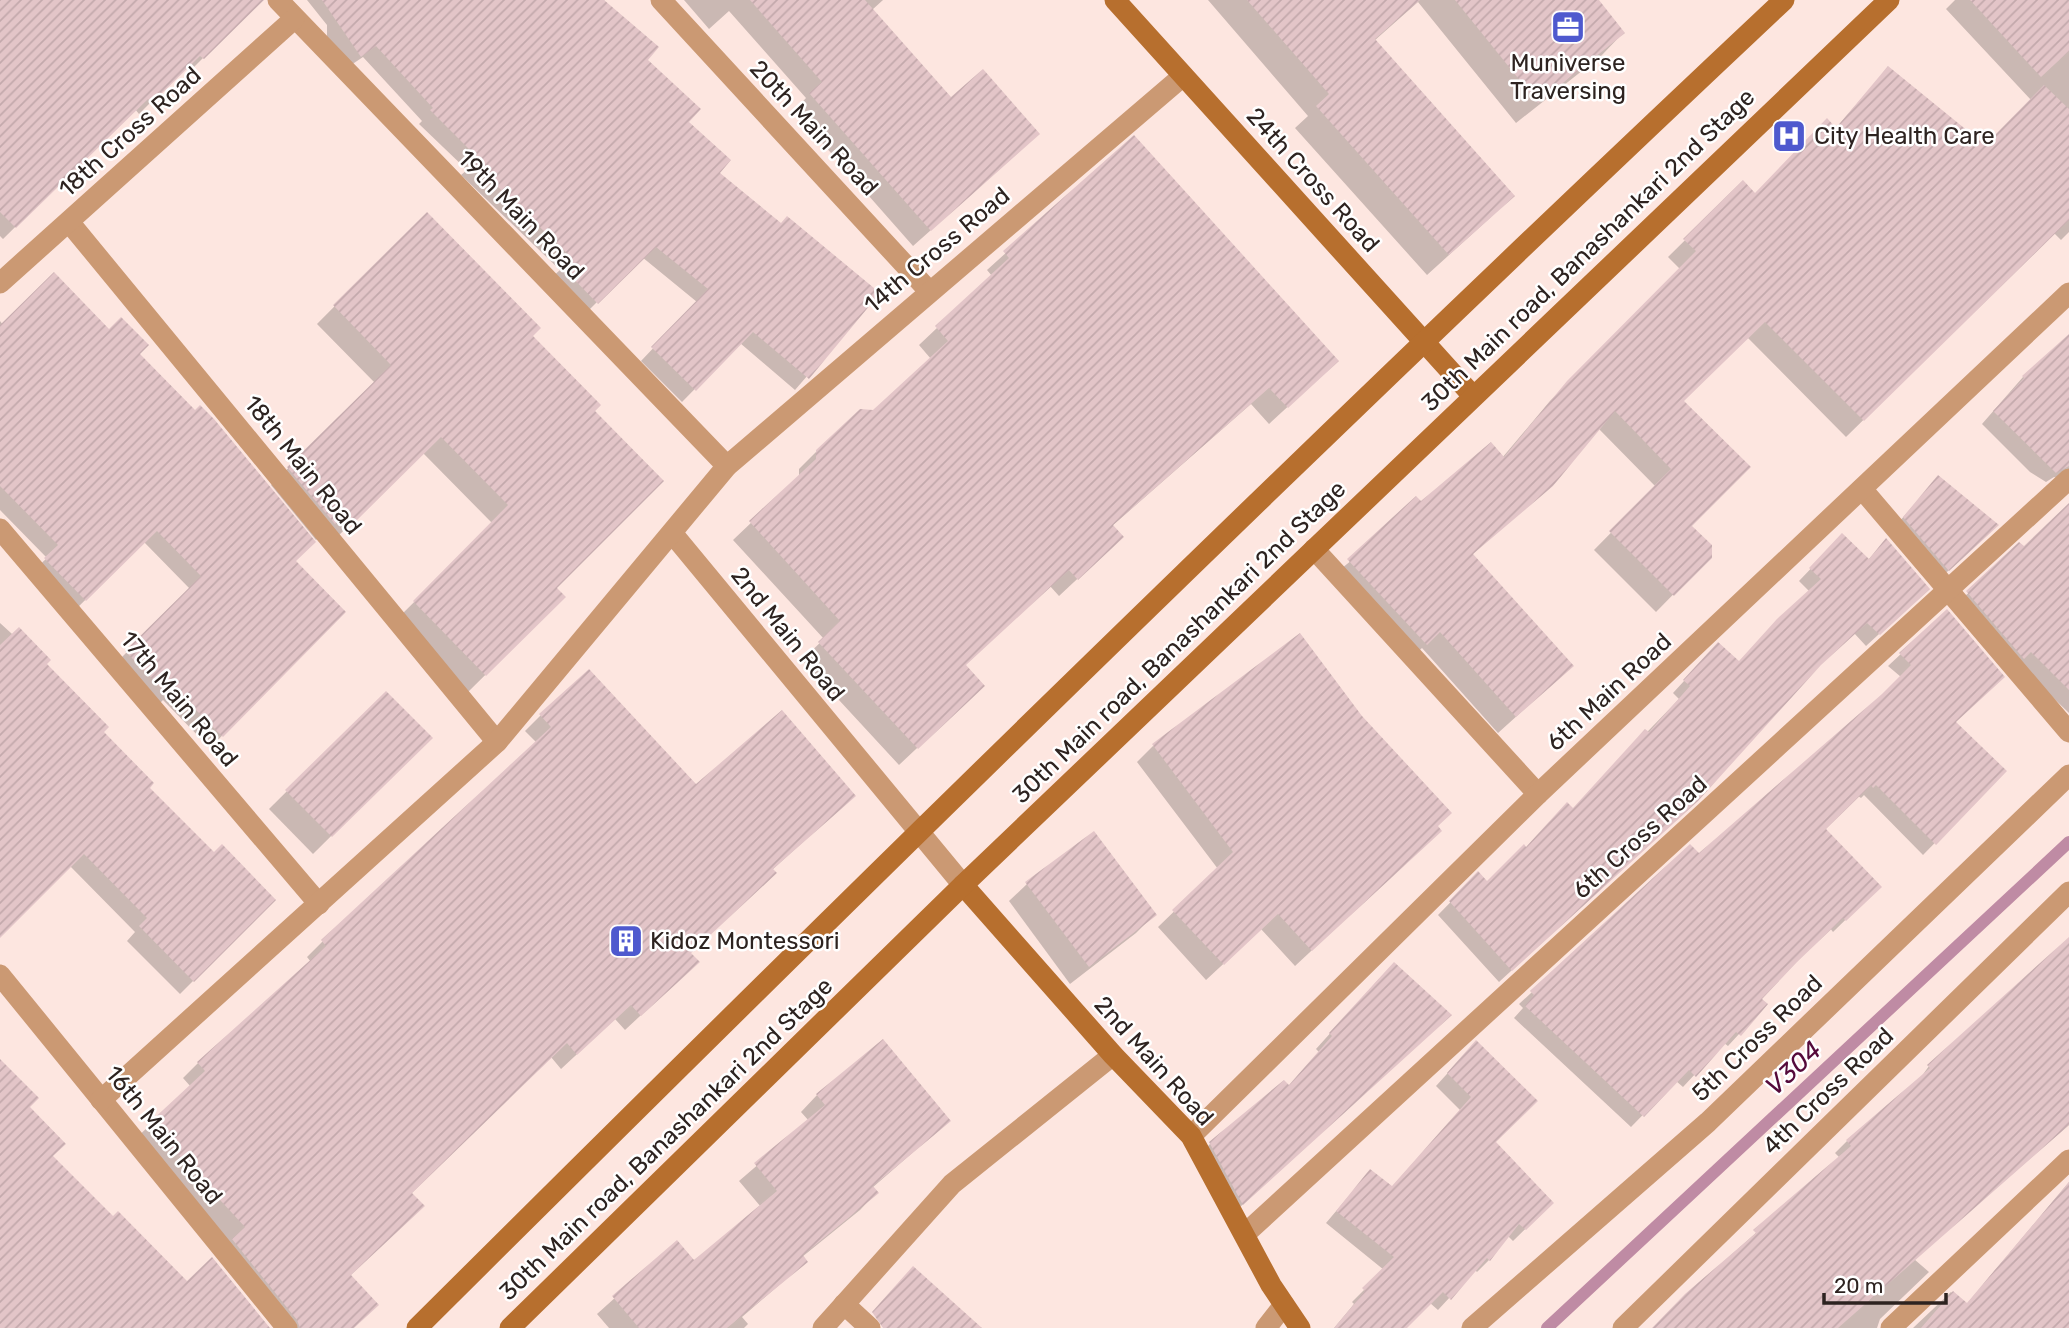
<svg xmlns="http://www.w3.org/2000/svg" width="2069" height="1328" viewBox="0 0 2069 1328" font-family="Rubik,sans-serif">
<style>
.shadow{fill:#0003}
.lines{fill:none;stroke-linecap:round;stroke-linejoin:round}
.stream{stroke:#bf8ba4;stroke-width:12}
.building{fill:url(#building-hatch)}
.street{stroke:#cb9973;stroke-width:21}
.secondary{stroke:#b76f2e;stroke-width:21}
.labels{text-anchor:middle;stroke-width:5;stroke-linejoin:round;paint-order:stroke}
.poi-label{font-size:24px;fill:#2d2320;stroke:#fff;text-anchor:start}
.street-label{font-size:24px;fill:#2d2320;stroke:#fff}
.water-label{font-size:26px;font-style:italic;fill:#550a3b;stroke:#fff}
</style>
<defs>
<pattern id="building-hatch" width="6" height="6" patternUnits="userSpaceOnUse" patternTransform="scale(1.75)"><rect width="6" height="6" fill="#e3c5c8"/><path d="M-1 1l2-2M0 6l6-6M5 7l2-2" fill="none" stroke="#c3a9ac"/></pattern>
</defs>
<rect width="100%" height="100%" fill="#fde6e0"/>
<g class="shadow">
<polygon points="0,0 237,0 249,12 191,70 187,66 139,114 135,109 3,239 0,236"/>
<polygon points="307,0 604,0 717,173 780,225 878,294 795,390 740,343 682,402 641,361 697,302 642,257 584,315 550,279 560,270 461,175 467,170 419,124 422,121 363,57 348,67 327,37 327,25"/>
<polygon points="684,0 883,0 872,10 951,100 1021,150 913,246 794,111 806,98 729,11 709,29"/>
<polygon points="1208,0 1596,0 1623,33 1602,55 1516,123 1418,2 1374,41 1491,217 1427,275 1295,128 1308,116"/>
<polygon points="1955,0 2069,0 2069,232 2061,240 2054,233 1846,437 1747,337 1682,401 1690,526 1710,557 1656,612 1594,550 1656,487 1598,428 1472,555 1572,666 1498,733 1422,648 1409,660 1331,577 1421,504 1502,458 1550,401 1680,269 1668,257 1743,183 1755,195 1835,129 1888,68 1985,148 2031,100 1946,9"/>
<polygon points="1134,137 1319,378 1269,424 1251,404 1112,526 1104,554 1059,596 1050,586 964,666 965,703 899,765 802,660 824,639 733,540 799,477 799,469 817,451 874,412 931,359 919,345 992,276 987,270"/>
<polygon points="426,214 592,411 555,588 564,597 468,692 397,619 493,524 423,453 335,539 327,530 316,540 271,485 375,383 317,324"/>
<polygon points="0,321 3,325 109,332 137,354 294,562 343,612 210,748 163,700 156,707 114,665 190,589 144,542 73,612 33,571 47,558 0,510"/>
<polygon points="2069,347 2069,487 2066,481 2054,477 2046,482 2030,472 1982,424 2023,377"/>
<polygon points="1938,477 1985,537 1936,582 1892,530"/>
<polygon points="2069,531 2069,713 1955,604 2024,548"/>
<polygon points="1842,536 1868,560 1886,540 1915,601 1866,646 1854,633 1814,670 1684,813 1499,982 1438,915 1478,874 1487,884 1572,810 1679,699 1673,693 1706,657 1739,663 1810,592 1799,581"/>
<polygon points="1947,611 1954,722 2005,771 1923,855 1864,795 1861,798 1858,796 1824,829 1879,887 1833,932 1830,928 1760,999 1739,1034 1728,1046 1724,1043 1683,1087 1676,1081 1631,1127 1514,1018 1523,1008 1519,1004 1690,846 1699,855 1881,697 1901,677 1888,666"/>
<polygon points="0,623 45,664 147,788 214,855 274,900 180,994 127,941 135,932 70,866 0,935"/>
<polygon points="386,693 430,738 313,854 269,809"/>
<polygon points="541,715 696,786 854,796 772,870 690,953 682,977 625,1030 615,1019 561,1069 551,1057 410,1193 349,1276 353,1328 276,1328 134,1140 191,1087 183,1078 198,1063 311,962 307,957 322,942 537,743 525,731"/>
<polygon points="1153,746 1435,826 1423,847 1295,966 1261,929 1206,980 1158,927 1218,869 1137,762"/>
<polygon points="1027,884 1154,915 1136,933 1070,984 1009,901"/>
<polygon points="2069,938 2069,1125 1914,1259 1929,1272 1880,1319 1877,1328 1654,1328 1686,1295 1840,1158 1835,1153 1847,1141 1919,1080 1929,1066"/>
<polygon points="1379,979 1435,1029 1228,1218 1196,1158 1210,1144 1288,1087 1319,1052 1316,1049"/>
<polygon points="1465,1054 1494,1142 1552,1203 1513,1241 1508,1236 1489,1260 1477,1272 1475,1270 1438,1310 1430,1303 1405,1328 1334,1328 1354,1304 1352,1302 1384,1270 1326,1223 1370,1171 1391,1188 1460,1110 1436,1086"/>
<polygon points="817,1095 949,1121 872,1188 876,1193 860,1210 802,1257 806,1262 742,1317 748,1324 744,1328 609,1328 597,1314 677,1242 694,1262 761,1207 739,1181 809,1121 801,1112"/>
<polygon points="2069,1182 2069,1328 1913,1328 1951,1292 1966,1305"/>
</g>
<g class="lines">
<polyline class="stream" points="1547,1328 2069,842"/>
</g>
<g class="building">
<polygon points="0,0 264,0 204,59 200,56 152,103 148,99 16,228 0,212"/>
<polygon points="322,0 604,0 659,47 648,60 701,109 689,122 731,160 720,173 781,223 787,216 880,293 809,379 753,332 696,391 651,347 708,289 656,247 598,304 561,266 571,257 472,162 477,157 430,110 433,108 376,46 361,57"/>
<polygon points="750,0 865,0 951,97 983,69 1040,134 931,231 809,93 822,82"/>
<polygon points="1247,0 1420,0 1375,39 1515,196 1449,255 1316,106 1329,94"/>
<polygon points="1455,0 1599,0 1625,33 1538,103"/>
<polygon points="1970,0 2069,0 2069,51 2041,77"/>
<polygon points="1888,66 1985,145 2044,85 2069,109 2069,220 1864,421 1765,322 1684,401 1751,467 1692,526 1712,545 1712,558 1674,596 1609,531 1671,469 1615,411 1553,486 1473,554 1574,666 1516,717 1440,632 1427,645 1347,559 1416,496 1421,501 1491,442 1504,457 1567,381 1696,251 1683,239 1743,180 1755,193 1827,118 1836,128"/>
<polygon points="1134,135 1339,361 1288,408 1269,388 1113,525 1124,537 1078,580 1069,570 966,665 985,686 918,749 818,642 840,621 749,521 816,459 816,450 860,409 873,410 948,341 935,326 1009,258 1003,251"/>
<polygon points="427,212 541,328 533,336 601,405 595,411 664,481 557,588 566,597 486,676 413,601 508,505 441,437 354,523 345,514 335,524 287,467 391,365 333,305"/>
<polygon points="54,272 109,329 121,317 149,345 140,354 195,410 200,405 214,419 316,542 296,561 346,612 223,737 176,690 169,696 125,651 201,576 157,531 86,601 44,558 58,545 0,486 0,325"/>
<polygon points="2069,334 2069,466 2056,473 1993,411 2024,378 2022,376"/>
<polygon points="1938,475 1999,525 1949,571 1903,517"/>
<polygon points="2069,503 2069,690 2031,652 2024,659 1966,591 2019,542 2024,546"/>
<polygon points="1842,533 1869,559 1886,538 1930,589 1880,635 1867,623 1821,665 1698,801 1512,971 1449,901 1478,871 1487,881 1524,844 1526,847 1567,802 1573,808 1645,729 1649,732 1690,686 1683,680 1718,642 1739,661 1777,619 1821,579 1809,568"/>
<polygon points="1947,609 2005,677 1956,722 2007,771 1936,845 1876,785 1873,788 1871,785 1826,829 1882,887 1846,921 1843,918 1797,962 1762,999 1768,1004 1741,1036 1736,1032 1696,1077 1689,1070 1644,1117 1525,1006 1534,995 1530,991 1690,844 1699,853 1882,694 1911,665 1899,653"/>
<polygon points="19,627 51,660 47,664 109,727 104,732 154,783 150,788 214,852 222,844 276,900 194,982 139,926 147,918 84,854 0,938 0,645"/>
<polygon points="1300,633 1362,716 1452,813 1438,826 1442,831 1312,951 1278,914 1224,965 1172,910 1233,852 1152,744"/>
<polygon points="589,669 696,784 782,710 856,796 773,869 777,873 691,953 700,962 641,1016 631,1005 577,1055 567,1043 412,1193 425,1206 351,1275 379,1305 354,1328 300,1328 297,1320 232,1239 245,1227 149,1123 205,1071 197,1062 326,946 321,940 551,727 539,714"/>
<polygon points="386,691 433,738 332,837 285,790"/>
<polygon points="1094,831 1157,915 1089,967 1025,882"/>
<polygon points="2069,937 2069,1125 1838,1328 1652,1328 1685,1294 1756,1233 1753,1230 1851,1146 1846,1140 1930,1068 1927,1065"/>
<polygon points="1394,962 1452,1015 1243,1205 1209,1142 1284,1080 1289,1085 1332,1036 1329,1033"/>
<polygon points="883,1039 951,1121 873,1186 879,1193 803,1255 808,1262 727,1328 639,1328 612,1296 677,1240 694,1260 777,1191 754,1163 825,1105 816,1094"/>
<polygon points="1476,1040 1538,1101 1496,1142 1554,1203 1526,1230 1519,1224 1490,1261 1487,1258 1451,1300 1443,1292 1407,1328 1334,1328 1365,1291 1362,1288 1394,1257 1336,1211 1370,1169 1392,1186 1471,1097 1447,1073"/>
<polygon points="0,1059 39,1098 30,1107 66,1144 53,1156 113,1216 118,1211 187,1281 212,1257 270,1328 0,1328"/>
<polygon points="2069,1182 2069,1328 1921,1328 1953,1291 1967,1303"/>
<polygon points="913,1266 982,1328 883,1328 872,1312"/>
</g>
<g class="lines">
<g class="street">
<polyline points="278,0 727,466"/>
<polyline points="661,0 929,291"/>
<polyline points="69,222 497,742"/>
<polyline points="0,283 294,19"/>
<polyline points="1862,489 2069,732"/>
<polyline points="0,529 319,904"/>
<polyline points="672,533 963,885"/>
<polyline points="1314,549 1538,794"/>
<polyline points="0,975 287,1328"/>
<polyline points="101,1100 497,742 727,466 1183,76"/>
<polyline points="1191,1136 1538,794 2069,293"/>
<polyline points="1246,1233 2069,479"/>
<polyline points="844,1304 870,1328"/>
<polyline points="823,1328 952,1184 1113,1055"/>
<polyline points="1266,1328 1284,1305"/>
<polyline points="1472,1328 1708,1122 2069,775"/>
<polyline points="1623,1328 2069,892"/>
<polyline points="1891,1328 2069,1160"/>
</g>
<g class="secondary">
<polyline points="1115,0 1473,396"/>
<polyline points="963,885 1113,1055 1191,1136 1271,1285 1300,1328"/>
<path d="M 417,1328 C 867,880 1321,435 1784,0"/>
<polyline points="510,1328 963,885 1889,0"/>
</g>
</g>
<defs>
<g id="office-square" transform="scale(1.75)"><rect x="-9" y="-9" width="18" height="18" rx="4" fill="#4e59ce" stroke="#fff"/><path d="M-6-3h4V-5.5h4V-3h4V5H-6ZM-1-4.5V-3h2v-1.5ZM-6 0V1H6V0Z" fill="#fff"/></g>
<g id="hospital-square" transform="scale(1.75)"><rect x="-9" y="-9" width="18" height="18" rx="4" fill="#4e59ce" stroke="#fff"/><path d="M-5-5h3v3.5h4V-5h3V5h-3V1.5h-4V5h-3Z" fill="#fff"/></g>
<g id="building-square" transform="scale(1.75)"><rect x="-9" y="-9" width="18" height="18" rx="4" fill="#4e59ce" stroke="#fff"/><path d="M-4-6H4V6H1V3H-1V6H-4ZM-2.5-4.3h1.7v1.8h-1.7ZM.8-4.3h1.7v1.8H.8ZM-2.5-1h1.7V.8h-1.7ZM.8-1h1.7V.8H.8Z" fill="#fff"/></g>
</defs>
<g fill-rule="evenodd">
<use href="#office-square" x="1568" y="27"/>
<use href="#hospital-square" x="1789" y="136"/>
<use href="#building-square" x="626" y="941"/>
</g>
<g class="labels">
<g class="poi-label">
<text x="1568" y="71" text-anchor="middle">Muniverse<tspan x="1568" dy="28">Traversing</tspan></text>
<text x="1814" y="144">City Health Care</text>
<text x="650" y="949">Kidoz Montessori</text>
</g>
<g class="street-label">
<text transform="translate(814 128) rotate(47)" y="8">20th Main Road</text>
<text transform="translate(130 132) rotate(-42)" y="8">18th Cross Road</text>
<text transform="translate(1313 180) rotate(48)" y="8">24th Cross Road</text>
<text transform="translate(521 215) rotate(46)" y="8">19th Main Road</text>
<text transform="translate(937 250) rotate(-40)" y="8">14th Cross Road</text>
<text transform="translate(1588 250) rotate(-44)" y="8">30th Main road, Banashankari 2nd Stage</text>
<text transform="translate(303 465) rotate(51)" y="8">18th Main Road</text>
<text transform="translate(788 634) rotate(51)" y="8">2nd Main Road</text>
<text transform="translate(1179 642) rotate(-44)" y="8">30th Main road, Banashankari 2nd Stage</text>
<text transform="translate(1609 692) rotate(-43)" y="8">6th Main Road</text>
<text transform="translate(179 699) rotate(50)" y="8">17th Main Road</text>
<text transform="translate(1640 837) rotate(-42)" y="8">6th Cross Road</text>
<text transform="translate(1757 1038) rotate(-44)" y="8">5th Cross Road</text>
<text transform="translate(1154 1061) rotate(48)" y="8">2nd Main Road</text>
<text transform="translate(1828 1091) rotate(-44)" y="8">4th Cross Road</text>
<text transform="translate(164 1135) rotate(51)" y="8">16th Main Road</text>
<text transform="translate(666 1139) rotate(-44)" y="8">30th Main road, Banashankari 2nd Stage</text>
</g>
<g class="water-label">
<text transform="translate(1793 1068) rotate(-43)" y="9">V304</text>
</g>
</g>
<path d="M1824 1293v10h122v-10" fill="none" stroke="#2d2320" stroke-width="3.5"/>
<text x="1834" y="1293" font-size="21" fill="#2d2320" stroke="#ffffff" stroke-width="5" paint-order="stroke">20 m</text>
</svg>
